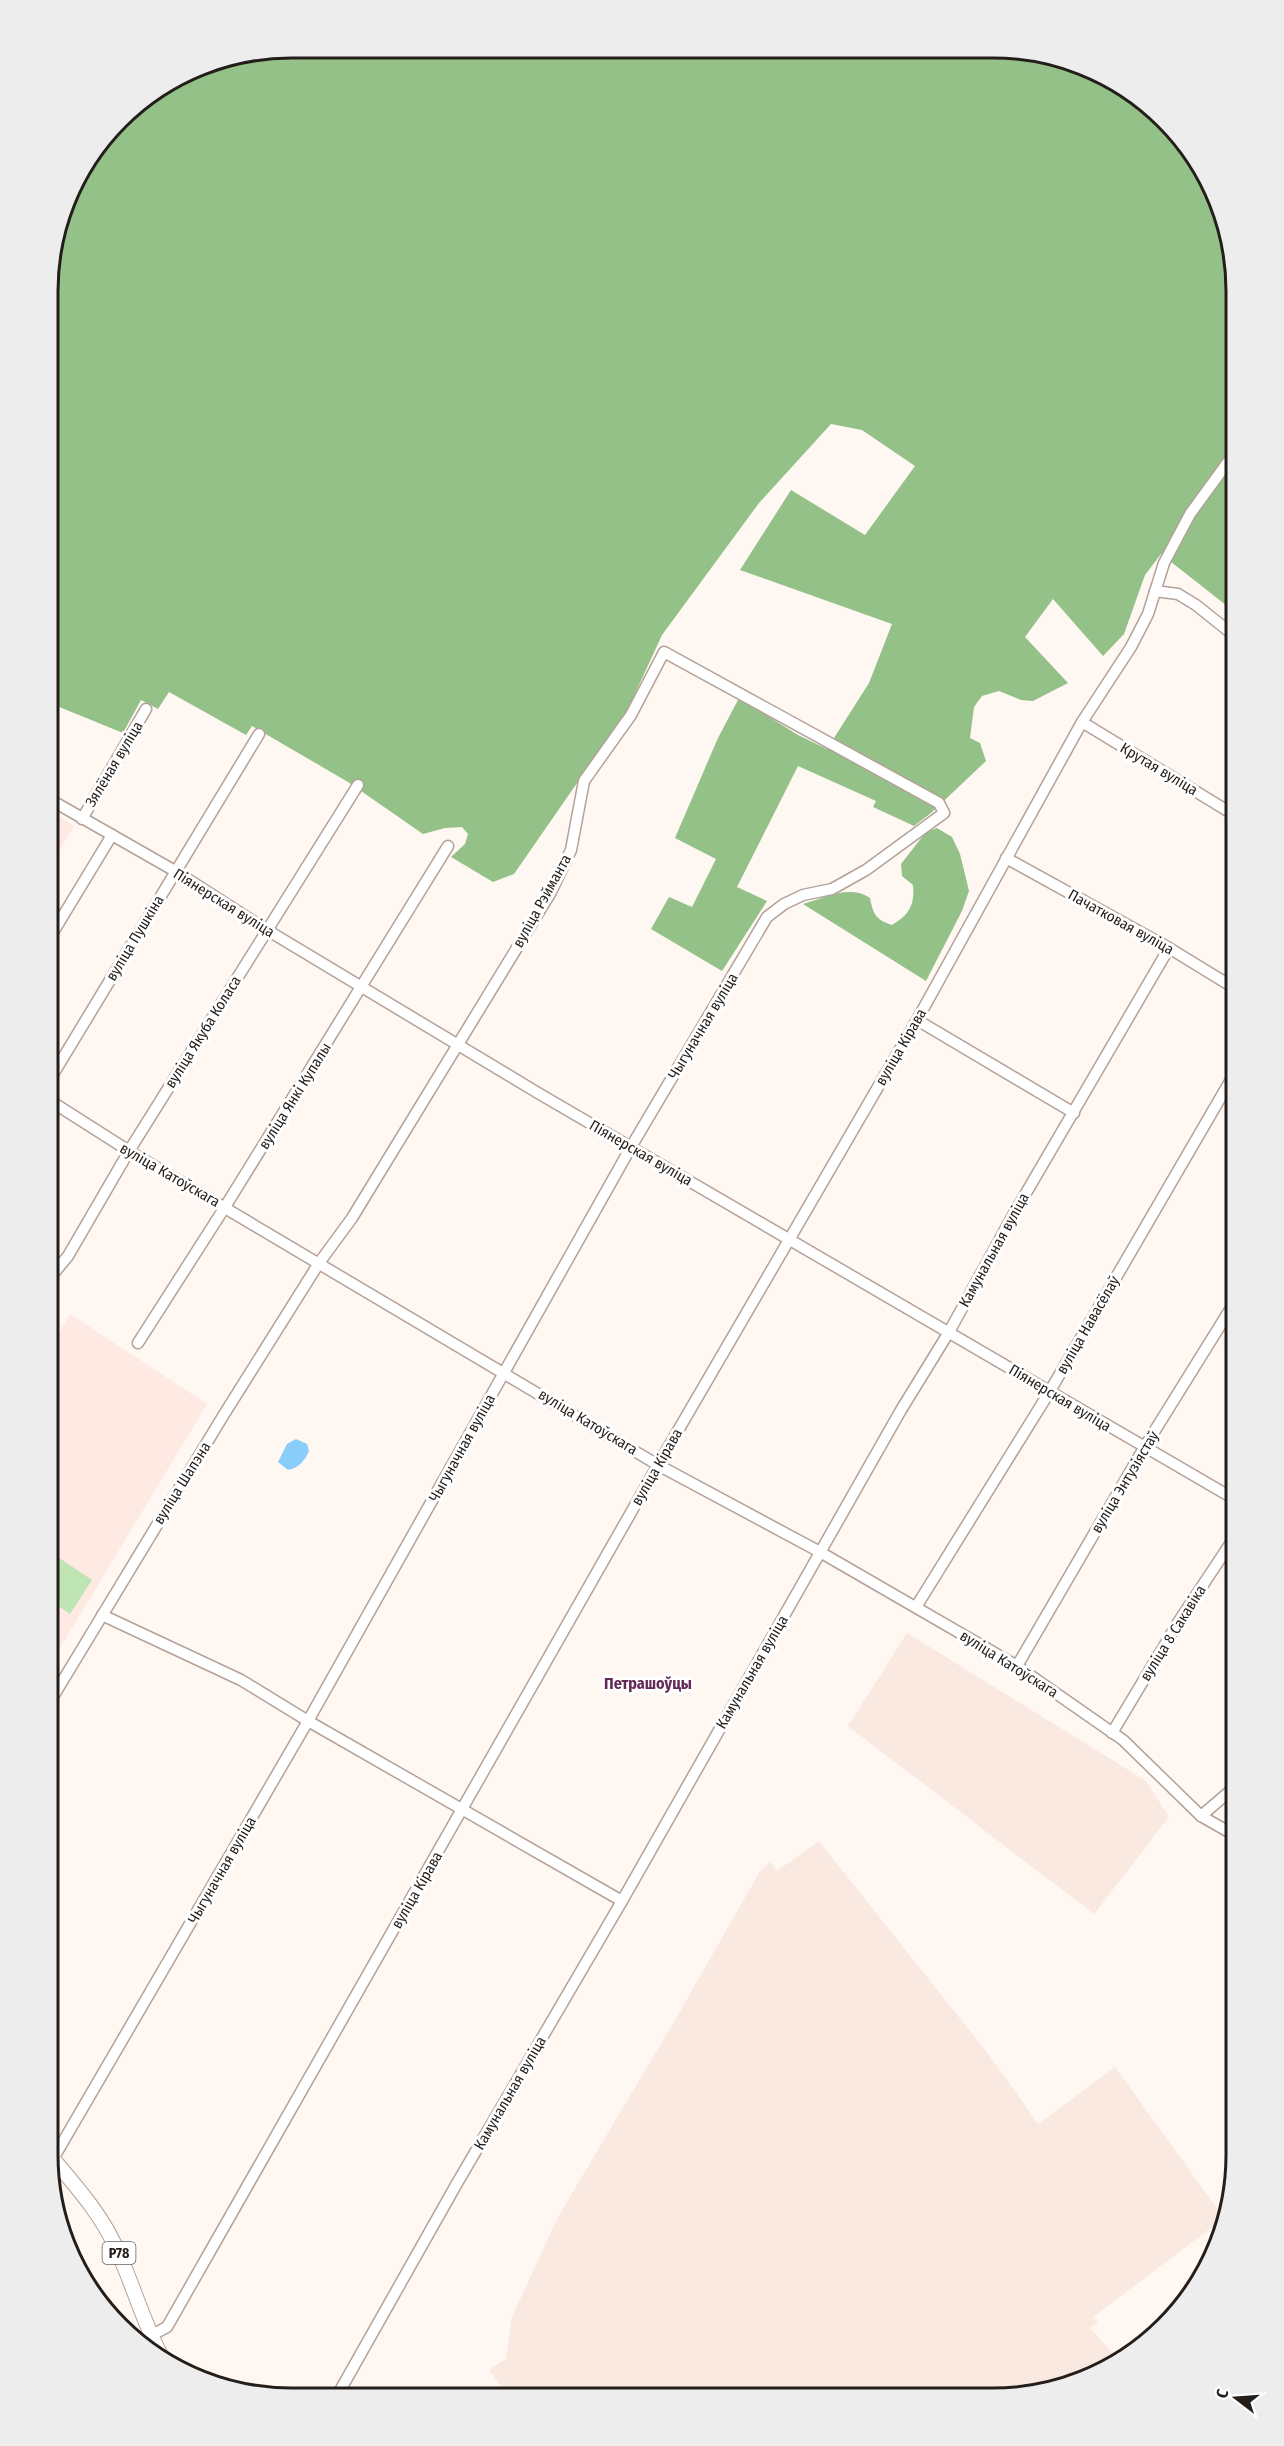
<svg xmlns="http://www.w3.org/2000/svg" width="1284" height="2446" viewBox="0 0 1284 2446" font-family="'Fira Sans Condensed',sans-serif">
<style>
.built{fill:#f9e9e0}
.education{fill:#fee9e3}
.green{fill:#bfe5b4}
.forest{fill:#94c187}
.water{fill:#89cdfa}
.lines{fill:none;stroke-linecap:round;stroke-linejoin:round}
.minor-casing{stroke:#b3a298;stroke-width:13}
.major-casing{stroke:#b3a298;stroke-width:16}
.minor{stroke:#fff;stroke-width:10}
.major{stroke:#fff;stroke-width:14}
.labels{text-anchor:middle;stroke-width:6;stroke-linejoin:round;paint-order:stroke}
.shield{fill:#fff;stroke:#66625f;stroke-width:1.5}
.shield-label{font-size:14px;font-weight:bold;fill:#241e1a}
.street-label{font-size:15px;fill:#241e1a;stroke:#fff}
.neighbourhood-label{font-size:16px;font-weight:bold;fill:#632b57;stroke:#fff}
.rim{fill:none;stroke:#241e1a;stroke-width:3}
</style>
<rect width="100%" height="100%" fill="#fef7f2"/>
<g class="built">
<polygon points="907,1633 1146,1781 1169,1817 1094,1914 848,1726"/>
<polygon points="819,1841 992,2059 1038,2124 1115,2067 1224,2218 1093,2317 1098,2322 1090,2328 1120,2361 1070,2385 992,2398 509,2397 489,2370 506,2359 512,2317 558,2217 674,2022 759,1873 770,1862 777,1871"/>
</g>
<g class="education">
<polygon points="49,811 74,826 49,867"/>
<polygon points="70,1314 207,1404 49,1666 49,1350"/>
</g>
<polygon class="green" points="52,1553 92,1580 70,1614 49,1600 49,1558"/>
<g class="forest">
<polygon points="292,48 1039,53 1100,73 1153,108 1195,157 1223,214 1236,292 1236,325 1233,330 1236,332 1236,613 1161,554 1145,575 1124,634 1103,656 1053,599 1025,637 1068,683 1033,701 1021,700 999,691 982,696 974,707 970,738 980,743 986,761 931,813 914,826 873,807 876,801 798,766 737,887 767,901 722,971 651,929 669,897 692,907 716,859 675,838 718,738 739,698 798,735 827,749 869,683 892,624 740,570 791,490 865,535 915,466 862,430 831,424 759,503 662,635 627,711 514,874 493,882 451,857 465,844 468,834 462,827 445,828 423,834 348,782 252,726 246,735 169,692 158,709 141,700 123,733 52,704 50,706 50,260 73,184 131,109 199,66"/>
<path d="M 937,828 L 952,837 L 960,854 L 969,891 L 962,911 L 926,981 L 803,904 C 824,898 850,884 870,898 C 873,914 876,920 892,925 C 909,915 915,905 913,885 L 902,876 L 901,864 L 926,832 Z"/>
</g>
<path class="water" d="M 296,1439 L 307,1444 L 309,1451 C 305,1460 299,1468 288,1470 L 278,1462 L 287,1444 Z"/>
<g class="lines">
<g class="minor-casing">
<g id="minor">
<polyline points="1155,591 1178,594 1196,605 1236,637"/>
<polyline points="1082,722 1236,816"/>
<polyline points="49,799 175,871 267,930 538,1093 1236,1500"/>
<polyline points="82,819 146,709"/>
<polyline points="1006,858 1169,948 1236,989"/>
<polyline points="49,939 112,835"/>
<polyline points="917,1020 1074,1113"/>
<polyline points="49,1081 259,734"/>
<polyline points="49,1100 129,1151 658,1465 820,1552 1017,1666 1123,1740 1201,1816 1236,1836"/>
<polyline points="49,1279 68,1256 129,1151 358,785"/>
<polyline points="138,1343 225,1207 448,846"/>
<polyline points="916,1607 1050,1391 1236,1071"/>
<polyline points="102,1615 241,1680 308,1721 622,1901"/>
<polyline points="1017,1666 1144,1448 1236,1300"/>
<polyline points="48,1705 223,1416 319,1263 352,1218 551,892 571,850 584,781 631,715 664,652 939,803 944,813 866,870 832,889 803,895 784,904 767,917 631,1147 308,1721 53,2159"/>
<polyline points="1112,1733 1179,1621 1236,1535"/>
<polyline points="1201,1816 1236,1786"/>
<polyline points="150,2336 167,2327 658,1465 917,1020 1082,722 1131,647 1148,614 1164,563 1190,514 1236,451"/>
<polyline points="337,2396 456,2185 622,1901 901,1410 949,1332 1012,1217 1169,948"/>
</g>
</g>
<g class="major-casing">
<path id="major" d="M 48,2153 C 74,2184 102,2214 118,2252 C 134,2287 144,2325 163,2359"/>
</g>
<use href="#minor" class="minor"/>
<use href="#major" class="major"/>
</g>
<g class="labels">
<rect class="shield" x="102.5" y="2242" width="33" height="22" rx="4.5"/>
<g class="shield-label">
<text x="119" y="2258">Р78</text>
</g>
<g class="street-label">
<text transform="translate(114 764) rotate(-59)" y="5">Зялёная вуліца</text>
<text transform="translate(1159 769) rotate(31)" y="5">Крутая вуліца</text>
<text transform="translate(542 901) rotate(-61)" y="5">вуліца Рэйманта</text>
<text transform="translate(224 903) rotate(32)" y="5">Піянерская вуліца</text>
<text transform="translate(1121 922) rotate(29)" y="5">Пачатковая вуліца</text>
<text transform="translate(135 938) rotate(-59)" y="5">вуліца Пушкіна</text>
<text transform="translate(703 1026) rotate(-59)" y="5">Чыгуначная вуліца</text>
<text transform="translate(203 1032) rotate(-58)" y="5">вуліца Якуба Коласа</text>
<text transform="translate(901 1047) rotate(-60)" y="5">вуліца Кірава</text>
<text transform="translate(295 1096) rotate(-58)" y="5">вуліца Янкі Купалы</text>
<text transform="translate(641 1153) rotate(30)" y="5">Піянерская вуліца</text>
<text transform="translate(170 1175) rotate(30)" y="5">вуліца Катоўскага</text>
<text transform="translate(994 1250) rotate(-61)" y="5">Камунальная вуліца</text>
<text transform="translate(1088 1325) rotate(-60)" y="5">вуліца Навасёлаў</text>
<text transform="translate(1060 1398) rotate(31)" y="5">Піянерская вуліца</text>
<text transform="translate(588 1422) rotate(31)" y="5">вуліца Катоўскага</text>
<text transform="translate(462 1448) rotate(-61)" y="5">Чыгуначная вуліца</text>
<text transform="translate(657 1467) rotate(-60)" y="5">вуліца Кірава</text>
<text transform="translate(1125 1482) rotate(-59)" y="5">вуліца Энтузіястаў</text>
<text transform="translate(182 1483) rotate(-58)" y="5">вуліца Шапэна</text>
<text transform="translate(1173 1633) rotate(-58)" y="5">вуліца 8 Сакавіка</text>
<text transform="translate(1009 1664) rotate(32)" y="5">вуліца Катоўскага</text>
<text transform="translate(752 1672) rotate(-60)" y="5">Камунальная вуліца</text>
<text transform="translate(222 1870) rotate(-60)" y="5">Чыгуначная вуліца</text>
<text transform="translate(417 1890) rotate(-60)" y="5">вуліца Кірава</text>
<text transform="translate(510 2093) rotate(-60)" y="5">Камунальная вуліца</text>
</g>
<g class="neighbourhood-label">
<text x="648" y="1689">Петрашоўцы</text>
</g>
</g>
<path d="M0 0H1284V2446H0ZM291 58H993A233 233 0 0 1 1226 291V2155A233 233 0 0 1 993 2388H291A233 233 0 0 1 58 2155V291A233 233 0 0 1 291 58Z" fill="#ededed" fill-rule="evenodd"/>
<path class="rim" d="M291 58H993A233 233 0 0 1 1226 291V2155A233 233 0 0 1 993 2388H291A233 233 0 0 1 58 2155V291A233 233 0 0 1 291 58Z"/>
<g transform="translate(1236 2398) rotate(287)" stroke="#ffffff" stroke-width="4.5" paint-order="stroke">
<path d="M0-4.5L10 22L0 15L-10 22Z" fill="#241e1a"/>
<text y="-9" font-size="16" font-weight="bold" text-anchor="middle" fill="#241e1a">С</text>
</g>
</svg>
